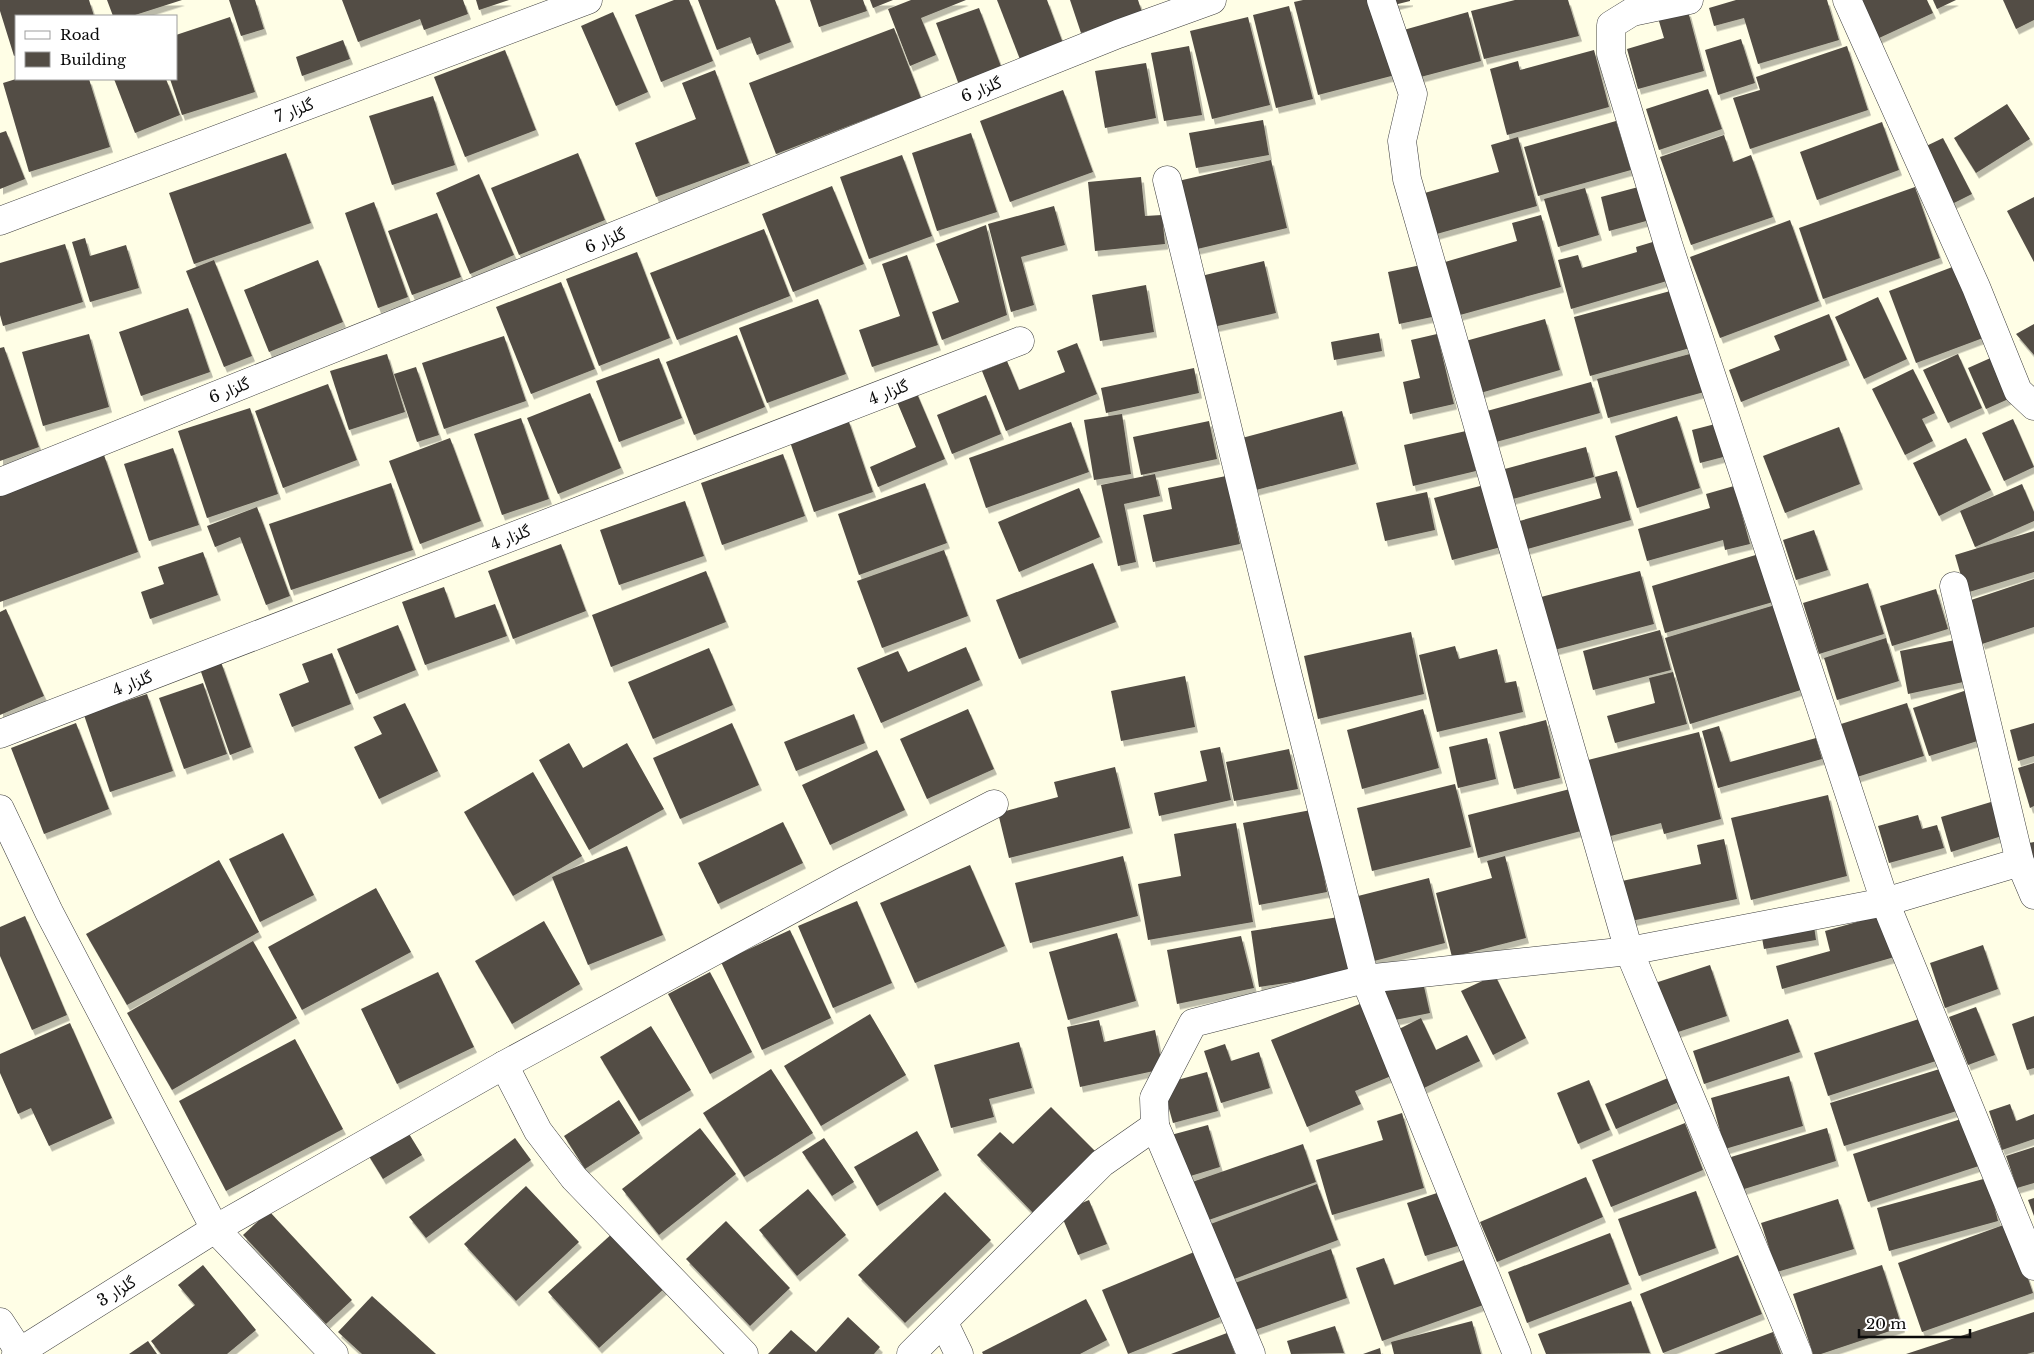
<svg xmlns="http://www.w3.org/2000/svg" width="2034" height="1354" viewBox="0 0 2034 1354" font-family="'Libre Baskerville','Noto Sans Arabic',serif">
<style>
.building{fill:#534d45;filter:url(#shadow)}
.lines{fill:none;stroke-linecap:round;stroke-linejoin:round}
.street-casing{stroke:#3d3d3d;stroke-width:29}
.street{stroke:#fff;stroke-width:28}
.labels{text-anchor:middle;stroke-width:5;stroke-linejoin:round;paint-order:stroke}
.street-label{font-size:16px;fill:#0a0a0a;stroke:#fff}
</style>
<defs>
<filter id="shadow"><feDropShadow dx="3" dy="5.5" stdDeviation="0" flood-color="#0004"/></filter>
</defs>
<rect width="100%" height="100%" fill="#fffee6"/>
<g class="building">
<polygon points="0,0 89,0 94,16 16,16 16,55 14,56 0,11"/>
<polygon points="107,0 182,0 132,16 113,16"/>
<polygon points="229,0 255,0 264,29 241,36"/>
<polygon points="342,0 463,0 468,14 424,30 420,19 358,42"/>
<polygon points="476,0 509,0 479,10"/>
<polygon points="674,0 689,0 713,61 661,82 635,15"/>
<polygon points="698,0 775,0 791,42 757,55 750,37 717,50"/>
<polygon points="810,0 863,0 867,11 819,27"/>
<polygon points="870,0 893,0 873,8"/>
<polygon points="911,0 966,0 921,18 936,55 910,66 888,9"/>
<polygon points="997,0 1047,0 1064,46 1021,62"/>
<polygon points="1070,0 1138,0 1142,12 1081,33"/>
<polygon points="1303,0 1376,0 1399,74 1318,95 1294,2"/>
<polygon points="1392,0 1410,0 1410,1 1394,5"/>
<polygon points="1515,0 1568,0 1579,36 1484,59 1471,11"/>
<polygon points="1736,0 1827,0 1839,40 1758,64 1744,18 1714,26 1709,8"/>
<polygon points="1859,0 1927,0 1933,13 1877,39"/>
<polygon points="1933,0 1956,0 1937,9"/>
<polygon points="2003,0 2034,0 2034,20 2016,29"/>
<polygon points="1289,6 1313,99 1276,108 1253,15"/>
<polygon points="979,8 1002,69 959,85 936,23"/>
<polygon points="1688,11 1704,71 1638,89 1627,49 1664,38 1658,18"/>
<polygon points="613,12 648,92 616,106 581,26"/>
<polygon points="1468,12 1481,61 1413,79 1400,31"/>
<polygon points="230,17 255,92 182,115 170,79 176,79 176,35"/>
<polygon points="1248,17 1270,105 1212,119 1190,31"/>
<polygon points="894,28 921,98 776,154 749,83"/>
<polygon points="1741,39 1755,83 1718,95 1705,50"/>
<polygon points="343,40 350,59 302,76 296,57"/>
<polygon points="1189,46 1202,115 1164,121 1151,53"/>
<polygon points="1847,46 1868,110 1750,149 1733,98 1760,90 1756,77"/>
<polygon points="505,50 536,130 465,157 434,77"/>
<polygon points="1594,50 1609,107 1507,135 1490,69 1518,61 1520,70"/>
<polygon points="1146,63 1156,118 1105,128 1095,71"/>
<polygon points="715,70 749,163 656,197 635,143 696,119 682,83"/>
<polygon points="16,79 89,79 110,147 29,172 3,83"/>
<polygon points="114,79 166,79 180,115 135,133"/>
<polygon points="1708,89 1722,129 1659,150 1646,109"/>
<polygon points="1063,90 1093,172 1010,202 980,121"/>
<polygon points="433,96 455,165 392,185 369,116"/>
<polygon points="2007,104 2030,139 1976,173 1954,138"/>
<polygon points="1263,120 1269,155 1196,168 1189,133"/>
<polygon points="1616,121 1631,170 1538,196 1524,147"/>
<polygon points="1882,122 1899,170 1817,200 1800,152"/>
<polygon points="6,131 25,179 0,189 0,133"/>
<polygon points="971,133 997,212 937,231 912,153"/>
<polygon points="1724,135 1733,162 1751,155 1773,217 1691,245 1660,157"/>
<polygon points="1518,137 1537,206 1433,235 1421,194 1499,172 1491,145"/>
<polygon points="1943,138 1972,194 1950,205 1922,148"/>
<polygon points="286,153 311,223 194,264 169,193"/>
<polygon points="578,153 605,220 519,255 491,188"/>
<polygon points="902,155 932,236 869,259 840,177"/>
<polygon points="1271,160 1287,228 1193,250 1178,181"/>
<polygon points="479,174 514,255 470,274 436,193"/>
<polygon points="1141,177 1145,216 1162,215 1165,244 1095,251 1088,182"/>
<polygon points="832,186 864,264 793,292 762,214"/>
<polygon points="1642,186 1650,220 1609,231 1601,197"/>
<polygon points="1915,187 1940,258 1823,299 1799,228"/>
<polygon points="1585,188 1599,235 1558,247 1544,199"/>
<polygon points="2034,197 2034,262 2007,211"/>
<polygon points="374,202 408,297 378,308 345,213"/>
<polygon points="1054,206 1065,245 1021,257 1034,305 1011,312 988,224"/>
<polygon points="437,213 461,277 412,295 388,231"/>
<polygon points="1541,215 1561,287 1460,315 1445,262 1517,241 1512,223"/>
<polygon points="1790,220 1819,301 1720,338 1690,257"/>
<polygon points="986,225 1007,315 942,340 932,312 959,302 936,244"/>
<polygon points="764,229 790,296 677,340 650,273"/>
<polygon points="85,238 90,256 126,245 139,288 90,302 72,242"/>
<polygon points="1656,241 1667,281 1571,309 1558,260 1578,255 1582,268 1637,252 1636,247"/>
<polygon points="65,244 83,302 3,326 0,315 0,263"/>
<polygon points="637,252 670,338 599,366 566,279"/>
<polygon points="907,255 938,345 872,367 859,330 900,316 882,264"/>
<polygon points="214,260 252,356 224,367 186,271"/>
<polygon points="318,260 343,322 269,352 244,290"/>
<polygon points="1264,261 1276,313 1213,327 1201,276"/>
<polygon points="1421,265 1432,317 1399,324 1388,272"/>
<polygon points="1955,266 1983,338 1916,363 1889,291"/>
<polygon points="561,282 595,369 531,394 496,307"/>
<polygon points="1146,285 1154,332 1100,341 1092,295"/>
<polygon points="1674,290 1690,348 1590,376 1574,317"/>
<polygon points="1878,297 1907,359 1864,379 1835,317"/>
<polygon points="818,299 846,374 767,403 739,328"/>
<polygon points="188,308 210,372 141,396 119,332"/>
<polygon points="1829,314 1847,360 1741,402 1729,370 1780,350 1774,336"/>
<polygon points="1545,319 1560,370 1477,394 1462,342"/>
<polygon points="2034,324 2034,355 2016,334"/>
<polygon points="1379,333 1382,351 1334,360 1331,342"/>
<polygon points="89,334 109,407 43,426 22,352"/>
<polygon points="1437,334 1454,404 1410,414 1403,382 1420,378 1411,340"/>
<polygon points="737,335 765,407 694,435 666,362"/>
<polygon points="504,336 526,401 444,429 422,363"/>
<polygon points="1077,343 1097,394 1006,431 982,371 1007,361 1019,390 1065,372 1057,351"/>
<polygon points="4,347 39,447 0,461 0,348"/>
<polygon points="1697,352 1708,391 1608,418 1597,379"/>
<polygon points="387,354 405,412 349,430 330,371"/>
<polygon points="1958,354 1982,408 1948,423 1923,370"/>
<polygon points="1995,356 2013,397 1986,409 1968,368"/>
<polygon points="659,358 682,418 619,442 596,381"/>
<polygon points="416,367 439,435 417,442 394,374"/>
<polygon points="1194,368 1199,393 1106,413 1101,388"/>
<polygon points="1913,369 1935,413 1922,419 1933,441 1905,455 1872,389"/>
<polygon points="1591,382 1600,413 1496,442 1487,411"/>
<polygon points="328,384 357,460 283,488 255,411"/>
<polygon points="915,389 945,459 878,487 870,467 916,447 895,397"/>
<polygon points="590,393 621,468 558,494 527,418"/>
<polygon points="986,395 1001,434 952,454 937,415"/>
<polygon points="250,408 278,494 207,518 178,431"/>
<polygon points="1342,411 1356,464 1256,490 1242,438"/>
<polygon points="1122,414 1131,474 1094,480 1084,420"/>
<polygon points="1677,416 1700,488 1637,508 1615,436"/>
<polygon points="521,418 549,499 502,515 474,434"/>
<polygon points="848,419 873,492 814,512 789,439"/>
<polygon points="2013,419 2034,467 2004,481 1982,433"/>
<polygon points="1209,421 1217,459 1141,475 1133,437"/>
<polygon points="1071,422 1089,472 986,508 969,458"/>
<polygon points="1723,422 1731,455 1700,463 1692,430"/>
<polygon points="1839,427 1860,484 1785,513 1763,456"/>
<polygon points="1466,431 1476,471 1413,486 1404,445"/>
<polygon points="450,438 481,521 420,544 389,461"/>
<polygon points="1966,438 1991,490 1939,516 1913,463"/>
<polygon points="1586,447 1594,477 1509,500 1501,470"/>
<polygon points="173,448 199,525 149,541 124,464"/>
<polygon points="783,454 805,516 722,545 701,483"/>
<polygon points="104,455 138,552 0,602 0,493"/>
<polygon points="1617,471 1631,520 1524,550 1516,522 1601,498 1595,477"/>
<polygon points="1155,474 1160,496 1124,504 1136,562 1118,566 1101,485"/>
<polygon points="1226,476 1240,544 1153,562 1143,515 1172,509 1168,488"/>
<polygon points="391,483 413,550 291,590 269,524"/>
<polygon points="925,483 947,543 859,575 838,514"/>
<polygon points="2022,484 2034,512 2034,521 1975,547 1960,511"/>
<polygon points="1484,485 1501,547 1452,560 1434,498"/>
<polygon points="1734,486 1750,544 1725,550 1723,540 1647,561 1638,529 1710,508 1706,494"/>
<polygon points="1079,488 1100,537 1019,572 998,522"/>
<polygon points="1427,492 1435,530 1385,541 1376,503"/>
<polygon points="685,501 704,556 619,585 600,530"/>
<polygon points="257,507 290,596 266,605 240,537 215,547 207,526"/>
<polygon points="1814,530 1828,570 1796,580 1783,540"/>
<polygon points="2034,531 2034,572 1966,593 1955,555"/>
<polygon points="561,544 586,611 513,639 488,571"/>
<polygon points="944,550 968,616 882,648 857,581"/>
<polygon points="203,552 218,595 150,619 141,592 164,584 158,567"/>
<polygon points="1759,554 1773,602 1665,633 1652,586"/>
<polygon points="1093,563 1116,622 1019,659 996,600"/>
<polygon points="706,571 726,622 611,667 592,615"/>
<polygon points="1640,571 1654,624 1554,650 1541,597"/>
<polygon points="2034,579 2034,627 1982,644 1968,601"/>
<polygon points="1868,583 1884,634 1819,654 1803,603"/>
<polygon points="444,587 455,618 495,604 507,636 425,665 402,602"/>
<polygon points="1936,589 1948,629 1892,646 1880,606"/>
<polygon points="1775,605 1801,690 1690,724 1665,638"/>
<polygon points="6,609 44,696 0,715 0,612"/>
<polygon points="398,625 416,670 356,694 337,649"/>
<polygon points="1660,630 1671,670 1593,690 1583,651"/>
<polygon points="1411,632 1424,694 1318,719 1304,656"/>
<polygon points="1886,638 1899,681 1837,700 1824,658"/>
<polygon points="1960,639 1968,681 1908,694 1900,651"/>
<polygon points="1455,646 1459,659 1497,649 1505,683 1516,681 1523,712 1437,732 1419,655"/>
<polygon points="966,647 980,680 881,723 857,668 898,651 908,672"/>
<polygon points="709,648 733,705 653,739 628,682"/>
<polygon points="332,653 351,704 292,727 279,694 309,682 302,664"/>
<polygon points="221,662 251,747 230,755 200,669"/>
<polygon points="1673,672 1687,724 1615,743 1607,716 1655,703 1649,678"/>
<polygon points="1185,676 1195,727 1121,741 1111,691"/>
<polygon points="203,683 227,754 184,769 159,698"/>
<polygon points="1967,690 1984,739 1929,756 1913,708"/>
<polygon points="147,694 173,771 110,792 84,715"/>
<polygon points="405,703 438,771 379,799 354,747 382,734 373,717"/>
<polygon points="1907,703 1924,756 1857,777 1841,724"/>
<polygon points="968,709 994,769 927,799 900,739"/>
<polygon points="1423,709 1439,768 1362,789 1347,730"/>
<polygon points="854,714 865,743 796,771 784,742"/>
<polygon points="1546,720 1560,778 1514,789 1499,732"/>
<polygon points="76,723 109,809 44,834 11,748"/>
<polygon points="732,723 759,785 680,819 653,758"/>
<polygon points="2034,723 2034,756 2018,761 2010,730"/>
<polygon points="1719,726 1730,762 1816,738 1822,759 1718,788 1702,731"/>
<polygon points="1699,732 1721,819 1664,834 1661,823 1603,838 1584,761"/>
<polygon points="1487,738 1496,779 1458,788 1449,747"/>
<polygon points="569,743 583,768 627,743 664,809 589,850 539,760"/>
<polygon points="1220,747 1231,800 1159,816 1154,793 1207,781 1200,751"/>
<polygon points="1289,749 1298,789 1234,801 1226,762"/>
<polygon points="877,750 905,810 830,845 802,785"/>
<polygon points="2034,763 2034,806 2030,808 2018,768"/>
<polygon points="1115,767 1130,828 1009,858 998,813 1058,797 1054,782"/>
<polygon points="533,772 582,856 513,896 464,812"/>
<polygon points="1455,784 1471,847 1372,871 1357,808"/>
<polygon points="1570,789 1581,831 1478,858 1468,815"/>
<polygon points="1828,795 1847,876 1751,900 1731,818"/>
<polygon points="1991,802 2002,836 1951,852 1941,817"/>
<polygon points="1311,810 1327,892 1259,905 1243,823"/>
<polygon points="1918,815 1922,829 1937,825 1944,848 1889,863 1878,826"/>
<polygon points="783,822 803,863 718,904 698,863"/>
<polygon points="1236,823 1253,922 1148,940 1138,884 1181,876 1174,834"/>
<polygon points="283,833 314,895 260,922 229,859"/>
<polygon points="1724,839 1737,899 1631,921 1622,881 1701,864 1697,845"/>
<polygon points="2034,842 2034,860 2029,843"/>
<polygon points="627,846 663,935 588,965 552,877"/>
<polygon points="1123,856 1138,916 1030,943 1015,883"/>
<polygon points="1505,856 1526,938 1452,957 1436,893 1492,878 1487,861"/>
<polygon points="219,860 259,932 127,1005 86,934"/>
<polygon points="970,865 1005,946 915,983 880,903"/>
<polygon points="1429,878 1445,943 1374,961 1358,896"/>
<polygon points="376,888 411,952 302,1010 268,947"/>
<polygon points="857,901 892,983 833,1008 798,926"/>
<polygon points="1885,914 1898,956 1782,989 1776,966 1830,951 1825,931"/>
<polygon points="25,916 67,1015 32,1030 0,956 0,927"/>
<polygon points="1345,916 1353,973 1259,987 1251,931"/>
<polygon points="1813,919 1816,940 1764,949 1760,927"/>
<polygon points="544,921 580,984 512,1024 475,961"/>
<polygon points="790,930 831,1018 762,1050 721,962"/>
<polygon points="1117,933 1136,1001 1068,1020 1049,952"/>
<polygon points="1241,936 1254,988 1177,1004 1167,950"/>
<polygon points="253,941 297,1018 172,1090 127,1013"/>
<polygon points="1983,945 1998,989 1945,1008 1930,963"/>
<polygon points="1710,965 1727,1016 1672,1034 1655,983"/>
<polygon points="438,972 474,1047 397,1084 361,1009"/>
<polygon points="710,972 752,1052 710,1074 668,994"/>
<polygon points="1495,975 1526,1038 1493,1055 1461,991"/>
<polygon points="1423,982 1430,1013 1390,1021 1383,990"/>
<polygon points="1367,1001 1396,1074 1355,1091 1361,1104 1307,1127 1271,1040"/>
<polygon points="1976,1007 1995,1055 1968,1065 1949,1017"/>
<polygon points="870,1014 906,1075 821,1126 784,1066"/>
<polygon points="2034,1016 2034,1068 2027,1070 2012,1024"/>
<polygon points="1421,1018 1436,1050 1467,1035 1480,1061 1424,1088 1397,1030"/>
<polygon points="1922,1018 1936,1061 1828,1096 1814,1053"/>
<polygon points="1788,1019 1800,1052 1704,1084 1693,1051"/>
<polygon points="1099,1020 1104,1042 1155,1030 1163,1069 1080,1087 1067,1027"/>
<polygon points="70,1023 112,1118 49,1146 31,1108 18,1114 0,1073 0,1054"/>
<polygon points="651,1026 691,1090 639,1121 600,1057"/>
<polygon points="295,1039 343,1129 226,1191 179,1101"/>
<polygon points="1019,1042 1032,1088 989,1099 994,1117 951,1128 934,1065"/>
<polygon points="1225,1044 1231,1061 1259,1052 1270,1088 1221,1103 1204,1051"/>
<polygon points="1946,1067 1960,1110 1844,1146 1830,1103"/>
<polygon points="771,1069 813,1133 744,1177 703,1113"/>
<polygon points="1207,1072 1218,1111 1173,1123 1162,1084"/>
<polygon points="1789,1076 1803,1126 1725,1149 1711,1098"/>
<polygon points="1668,1078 1679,1102 1616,1129 1605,1104"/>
<polygon points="1589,1080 1610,1130 1578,1144 1557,1093"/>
<polygon points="619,1100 640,1133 585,1169 564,1136"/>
<polygon points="2010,1104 2016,1121 2034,1114 2034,1139 2002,1150 1989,1111"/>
<polygon points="1051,1107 1096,1152 1033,1213 977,1155 1000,1132 1013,1144"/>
<polygon points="1402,1113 1424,1188 1332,1215 1316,1160 1383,1140 1377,1121"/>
<polygon points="1967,1117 1982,1165 1868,1202 1853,1154"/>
<polygon points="1685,1123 1703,1170 1611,1207 1592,1160"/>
<polygon points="1208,1125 1220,1167 1184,1178 1171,1135"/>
<polygon points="700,1128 736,1174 659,1235 622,1189"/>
<polygon points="1827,1128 1836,1161 1741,1190 1731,1157"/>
<polygon points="406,1129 422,1155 383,1179 367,1153"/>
<polygon points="917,1131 939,1170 877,1206 854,1167"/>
<polygon points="515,1138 531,1160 426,1238 409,1217"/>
<polygon points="824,1138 854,1182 832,1196 802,1152"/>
<polygon points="1303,1144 1316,1182 1206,1221 1192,1182"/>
<polygon points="2034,1147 2034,1183 2017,1188 2006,1156"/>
<polygon points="1586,1177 1603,1217 1497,1262 1480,1222"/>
<polygon points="1987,1178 1998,1221 1889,1251 1877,1208"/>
<polygon points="1317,1184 1338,1240 1229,1281 1208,1225"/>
<polygon points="526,1186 579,1242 516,1301 464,1244"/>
<polygon points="808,1189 846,1235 797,1276 759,1230"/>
<polygon points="1446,1190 1464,1244 1425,1256 1407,1203"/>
<polygon points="1696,1191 1716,1248 1639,1276 1618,1219"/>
<polygon points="945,1192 991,1240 905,1323 858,1275"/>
<polygon points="2034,1198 2034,1216 2028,1200"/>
<polygon points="1838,1199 1854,1249 1777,1272 1761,1223"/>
<polygon points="1089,1200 1107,1244 1078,1255 1060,1212"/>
<polygon points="269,1211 352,1300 326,1324 243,1235"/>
<polygon points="726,1221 790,1288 750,1326 686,1259"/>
<polygon points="2009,1223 2033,1293 1922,1332 1898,1263"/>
<polygon points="615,1231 666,1287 599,1348 548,1292"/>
<polygon points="1610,1233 1629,1284 1527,1323 1508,1272"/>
<polygon points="1331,1249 1347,1298 1249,1332 1232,1284"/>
<polygon points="1199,1250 1225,1315 1128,1354 1102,1290"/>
<polygon points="1738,1255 1762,1314 1663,1353 1640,1294"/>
<polygon points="1384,1258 1394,1285 1469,1258 1486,1304 1382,1341 1356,1268"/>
<polygon points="203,1265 256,1330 227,1354 161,1354 151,1341 195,1305 178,1285"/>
<polygon points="1882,1265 1902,1327 1821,1354 1813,1354 1793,1294"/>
<polygon points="372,1296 436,1354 362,1354 338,1332"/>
<polygon points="1086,1299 1107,1340 1080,1354 983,1354 982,1352"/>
<polygon points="1631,1301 1650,1353 1546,1354 1538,1334"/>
<polygon points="2034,1312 2034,1352 2027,1354 1906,1354"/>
<polygon points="848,1317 880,1347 874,1354 768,1354 791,1330 816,1352"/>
<polygon points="1472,1321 1481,1354 1394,1354 1391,1342"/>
<polygon points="1335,1326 1344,1353 1291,1354 1287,1341"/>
<polygon points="1773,1332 1781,1354 1714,1354"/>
<polygon points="1227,1333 1235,1354 1171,1354"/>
<polygon points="148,1341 157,1354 129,1354"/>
<polygon points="1380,1348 1381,1354 1363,1354"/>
</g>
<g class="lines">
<g class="street-casing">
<g id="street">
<polyline points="1381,0 1413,94 1402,141 1407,179 1629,951 1798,1354"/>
<polyline points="1689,0 1632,12 1611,25 1611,54 1668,244 1885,902 2034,1266"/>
<polyline points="1847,0 1976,287 2018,391 2034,406"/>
<polyline points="1167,180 1288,676 1365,979 1517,1354"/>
<polyline points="0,221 588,0"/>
<polyline points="0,482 1118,34 1212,0"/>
<polyline points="1954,586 2020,862 2034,895"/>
<polyline points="0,734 1020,341"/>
<polyline points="0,809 49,912 215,1229 334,1354"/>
<polyline points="504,1065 538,1131 574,1178 744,1354"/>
<polyline points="1155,1126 1251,1354"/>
<polyline points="0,1322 21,1354"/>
<polyline points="944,1323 959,1354"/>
<polyline points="16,1354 215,1229 504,1065 846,880 994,804"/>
<polyline points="911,1354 1102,1163 1155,1126 1154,1098 1193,1023 1365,979 1629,951 1885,902 2020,862"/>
</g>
</g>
<use href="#street" class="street"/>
</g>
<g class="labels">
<g class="street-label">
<text transform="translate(981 89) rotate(-22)" y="6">گلزار 6</text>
<text transform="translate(294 110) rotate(-21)" y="6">گلزار 7</text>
<text transform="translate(605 240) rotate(-22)" y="6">گلزار 6</text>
<text transform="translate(229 390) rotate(-22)" y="6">گلزار 6</text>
<text transform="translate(888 392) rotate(-21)" y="6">گلزار 4</text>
<text transform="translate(510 537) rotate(-21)" y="6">گلزار 4</text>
<text transform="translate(132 683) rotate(-21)" y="6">گلزار 4</text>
<text transform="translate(116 1291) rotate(-32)" y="6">گلزار 3</text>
</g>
</g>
<rect x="15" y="15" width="162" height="65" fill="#ffffff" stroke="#9d9d9d"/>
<rect x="25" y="31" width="25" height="8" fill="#ffffff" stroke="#9d9d9d"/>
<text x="60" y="40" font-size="15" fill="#0a0a0a">Road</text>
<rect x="25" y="52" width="25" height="15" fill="#534d45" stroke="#9d9d9d"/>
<text x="60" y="65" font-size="15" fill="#0a0a0a">Building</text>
<path d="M1859 1329v8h111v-8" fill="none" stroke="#0a0a0a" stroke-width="2.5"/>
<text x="1866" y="1329" font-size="15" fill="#0a0a0a" stroke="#ffffff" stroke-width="4" paint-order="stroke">20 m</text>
</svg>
